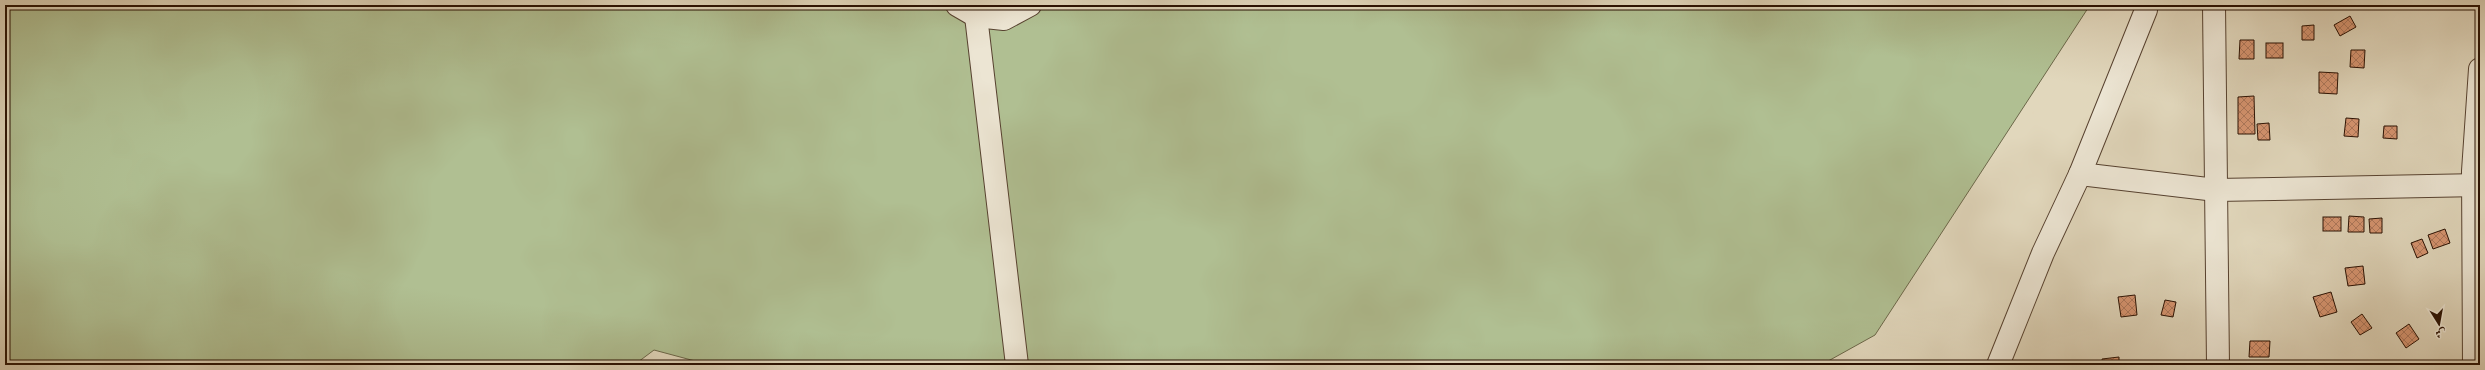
<svg xmlns="http://www.w3.org/2000/svg" width="2485" height="370" viewBox="0 0 2485 370" font-family="'IM FELL DW Pica',Amiri,serif">
<style>
.grass{fill:#b0bf92;stroke:#6c684a}
.building{fill:url(#building-cross-hatch);stroke:#291002}
.lines{fill:none;stroke-linecap:round;stroke-linejoin:round}
.minor-casing{stroke:#574230;stroke-width:24}
.minor{stroke:#ece5d3;stroke-width:22}
</style>
<defs>
<pattern id="building-cross-hatch" width="8" height="8" patternUnits="userSpaceOnUse"><rect width="8" height="8" fill="#d79571"/><path d="M0 0l8 8M0 8l8-8" fill="none" stroke="#ae785b"/></pattern>
</defs>
<rect width="100%" height="100%" fill="#e1d7bc"/>
<filter id="stains"><feTurbulence type="fractalNoise" baseFrequency=".005" numOctaves="4"/><feColorMatrix values="0 0 0 0 .2 0 0 0 0 .09 0 0 0 0 .02 0 0 0 .5 -.17"/></filter>
<radialGradient id="worn" r=".72"><stop offset=".6" stop-color="#630" stop-opacity="0"/><stop offset="1" stop-color="#630" stop-opacity=".3"/></radialGradient>
<polygon class="grass" points="5,5 2090,5 1875,335 1821,365 710,365 654,350 634,365 5,365"/>
<g class="building">
<polygon points="2350,16 2356,27 2340,36 2334,25"/>
<polygon points="2314,25 2314,40 2302,40 2302,26"/>
<polygon points="2240,40 2254,40 2254,59 2239,59"/>
<rect x="2266" y="43" width="17" height="15"/>
<polygon points="2351,50 2365,50 2364,68 2350,67"/>
<polygon points="2319,72 2338,73 2337,94 2319,93"/>
<polygon points="2254,96 2255,134 2238,134 2238,97"/>
<polygon points="2346,118 2359,119 2358,137 2344,136"/>
<polygon points="2269,123 2270,140 2258,140 2257,124"/>
<polygon points="2384,126 2397,126 2397,139 2383,138"/>
<polygon points="2349,216 2364,217 2364,232 2348,232"/>
<rect x="2323" y="217" width="18" height="14"/>
<polygon points="2382,218 2382,233 2370,233 2369,219"/>
<polygon points="2445,229 2450,243 2433,249 2428,235"/>
<polygon points="2422,239 2428,253 2417,258 2411,243"/>
<polygon points="2363,266 2365,284 2348,286 2345,268"/>
<polygon points="2331,292 2337,312 2320,317 2313,297"/>
<polygon points="2135,295 2137,315 2121,317 2118,297"/>
<polygon points="2165,300 2176,302 2173,317 2161,315"/>
<polygon points="2362,314 2372,328 2360,335 2351,322"/>
<polygon points="2409,324 2419,339 2406,348 2396,333"/>
<polygon points="2250,341 2270,341 2269,357 2249,357"/>
<polygon points="2119,357 2119,365 2103,365 2102,359"/>
</g>
<g class="lines">
<g class="minor-casing">
<g id="minor">
<polyline points="957,5 976,16 1004,19 1030,5"/>
<polyline points="2214,5 2218,365"/>
<polyline points="976,16 1017,365"/>
<polyline points="2080,174 2216,190 2480,185"/>
<polyline points="1998,365 2043,253 2080,174 2146,10 2146,5"/>
<polyline points="2474,365 2473,171 2480,69"/>
</g>
</g>
<use href="#minor" class="minor"/>
</g>
<rect width="2485" height="370" fill="none" stroke="#e1d7bc" stroke-width="20"/>
<rect x="6" y="6" width="2473" height="358" fill="none" stroke="#291002" stroke-width="2"/>
<rect x="10" y="10" width="2465" height="350" fill="none" stroke="#291002"/>
<g transform="translate(2439 324) rotate(169)" stroke="#ece5d3" stroke-width="3" paint-order="stroke">
<path d="M0-3L7 15L0 10L-7 15Z" fill="#291002"/>
<text y="-6" font-size="11" font-weight="bold" text-anchor="middle" fill="#291002">ش</text>
</g>
<rect width="100%" height="100%" filter="url(#stains)"/>
<rect width="100%" height="100%" fill="url(#worn)"/>
</svg>
